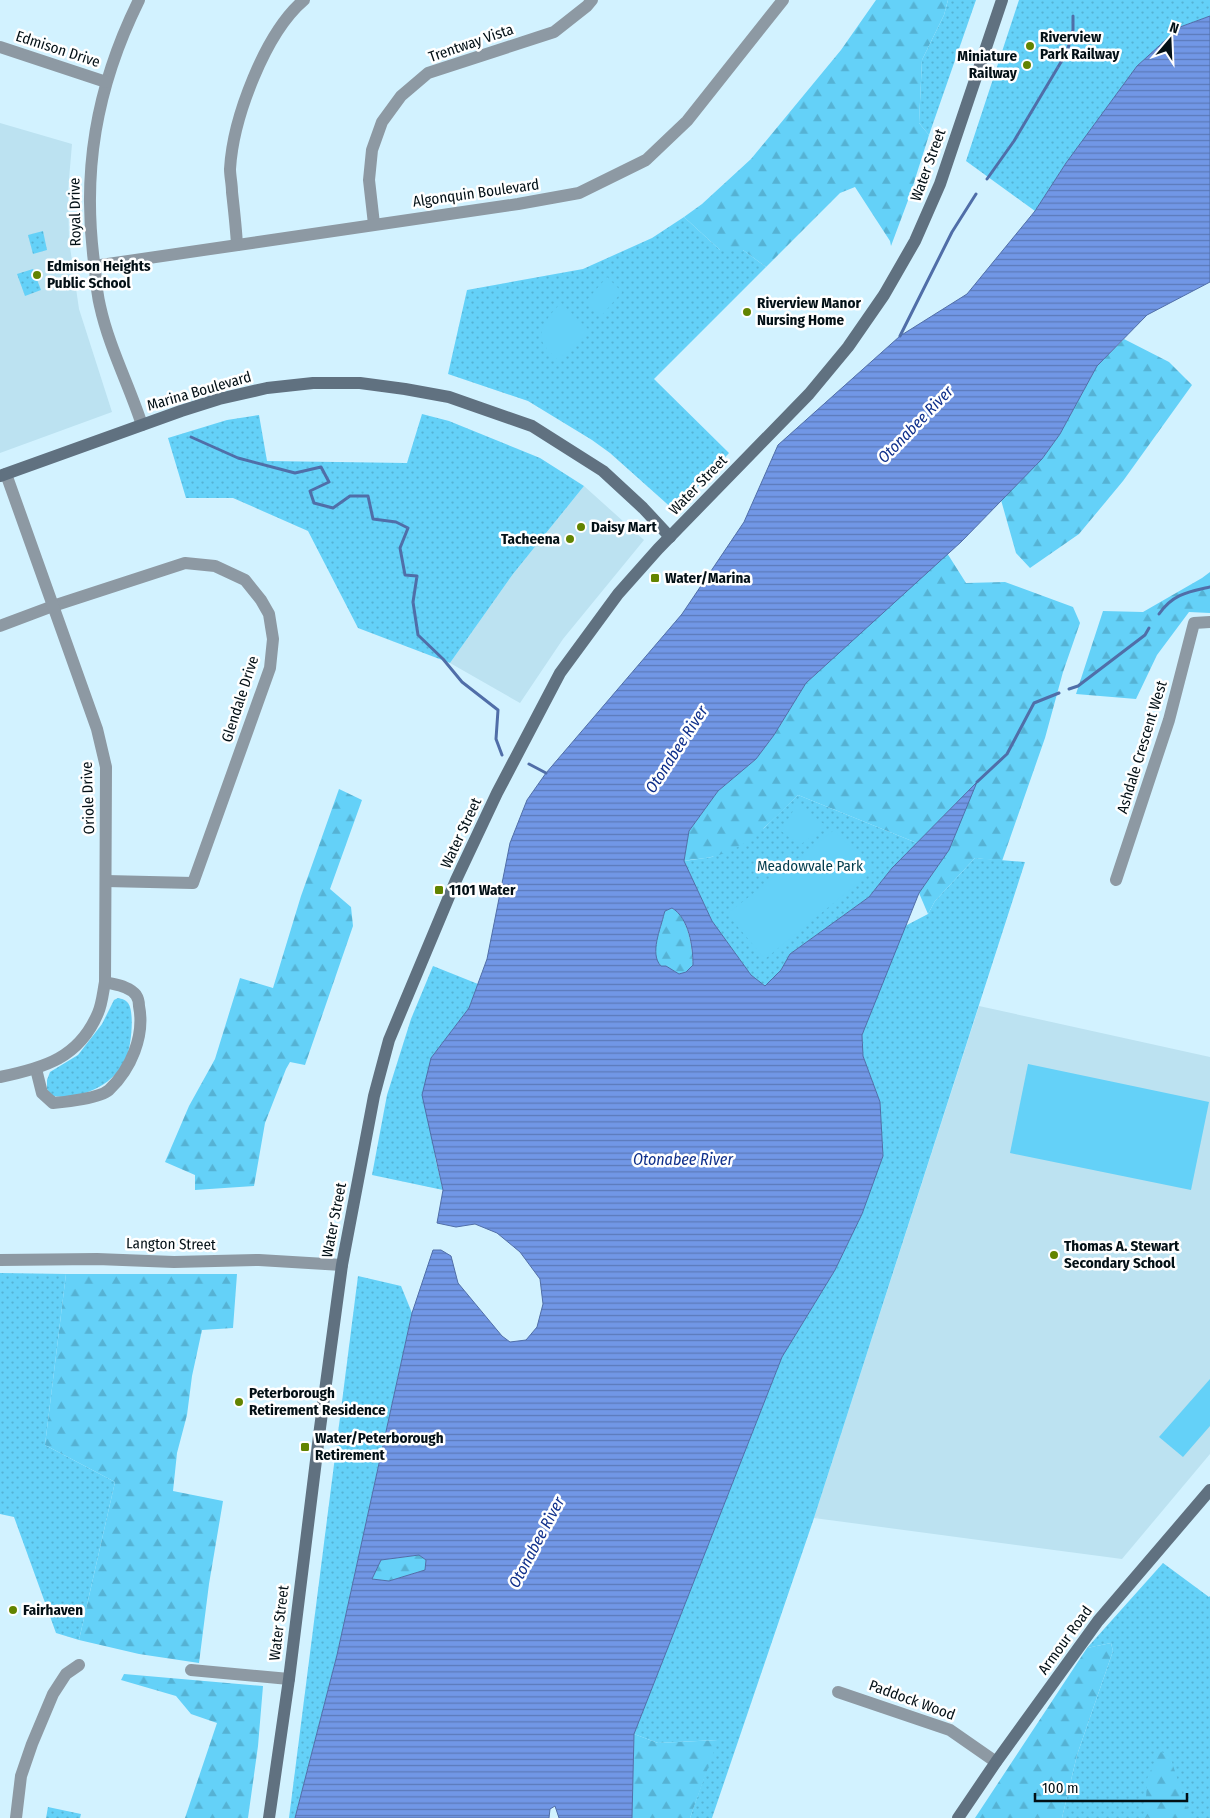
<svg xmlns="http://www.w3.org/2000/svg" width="1210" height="1818" viewBox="0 0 1210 1818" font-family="'Fira Sans Condensed',sans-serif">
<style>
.built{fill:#bce2f1}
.green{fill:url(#green-dots)}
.forest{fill:url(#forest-firs)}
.pitch{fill:#64d1f8}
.water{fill:url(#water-rules);stroke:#506ea8;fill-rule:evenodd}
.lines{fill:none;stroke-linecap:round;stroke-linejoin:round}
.stream{stroke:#506ea8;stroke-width:3}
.street{stroke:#8d99a3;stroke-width:12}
.secondary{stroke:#607180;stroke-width:12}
.poi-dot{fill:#628400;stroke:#fff;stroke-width:2}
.labels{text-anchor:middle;stroke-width:5;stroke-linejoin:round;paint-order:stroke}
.poi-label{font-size:15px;font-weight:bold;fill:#031016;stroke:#fff;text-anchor:start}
.street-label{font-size:15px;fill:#031016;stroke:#fff}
.park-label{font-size:15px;fill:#003b4c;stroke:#fff}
.water-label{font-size:16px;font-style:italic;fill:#0f308b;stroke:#fff}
</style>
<defs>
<pattern id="green-dots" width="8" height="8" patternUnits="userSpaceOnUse" patternTransform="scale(1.25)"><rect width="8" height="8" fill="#64d1f8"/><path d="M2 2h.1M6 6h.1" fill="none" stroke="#55b2d4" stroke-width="1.8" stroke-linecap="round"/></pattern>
<pattern id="forest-firs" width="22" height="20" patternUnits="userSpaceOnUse" patternTransform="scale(1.25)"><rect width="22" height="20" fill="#64d1f8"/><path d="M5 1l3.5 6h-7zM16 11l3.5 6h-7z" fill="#55b2d4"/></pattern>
<pattern id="water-rules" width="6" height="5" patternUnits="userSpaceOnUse" patternTransform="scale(1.25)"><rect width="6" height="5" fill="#7197e6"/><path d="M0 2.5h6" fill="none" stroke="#5b7ab9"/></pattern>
</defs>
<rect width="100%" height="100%" fill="#d2f2ff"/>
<g class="built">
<polygon points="0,123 72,144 68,191 69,240 79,309 112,412 0,453"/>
<polygon points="584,486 644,540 563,639 520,703 450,663 513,574"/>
<polygon points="979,1006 1210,1057 1210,1454 1122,1559 814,1518"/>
</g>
<g class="green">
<polygon points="948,0 976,0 929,135 919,123 922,60 944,15"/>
<polygon points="1019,0 1210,0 1210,16 1180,27 1137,66 1066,163 1035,211 966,161"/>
<polygon points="684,217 720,250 743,250 766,267 654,379 729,453 675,511 610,453 592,440 528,401 448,374 467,290 583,269 652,238"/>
<polygon points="43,231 47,250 33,254 28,235"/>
<polygon points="33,269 41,290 25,296 17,274"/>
<polygon points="422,414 449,421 540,458 584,486 513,574 450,663 358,628 308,531 233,498 186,498 168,438 227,420 259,415 267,461 407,463"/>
<polygon points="798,795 917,843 892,868 869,897 790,954 781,970 765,986 751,975 712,921 684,861 712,857 764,828"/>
<polygon points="975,858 1025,862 814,1518 712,1818 690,1818 717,1740 658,1743 634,1734 782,1357 835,1270 862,1214 883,1156 880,1102 863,1056 862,1035 905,926 928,914 935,901"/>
<polygon points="433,966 478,984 469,1008 431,1058 435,1157 443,1190 372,1175 387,1095 411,1019"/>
<path d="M 118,998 C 122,999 125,999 128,1003 C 135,1012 131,1048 126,1059 C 113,1086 81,1100 52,1096 L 47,1089 L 47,1080 L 50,1072 L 78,1055 L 102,1024 L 114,1000 Z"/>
<polygon points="0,1273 66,1274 45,1445 115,1482 79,1640 56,1633 14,1517 0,1514"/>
<polygon points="358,1276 401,1286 412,1313 337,1655 295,1818 289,1818"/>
<polygon points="1163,1563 1209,1597 1210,1596 1210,1818 1062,1818 1077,1755 1113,1651 1111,1643 1087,1648"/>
<polygon points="48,1807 81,1814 80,1818 46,1818"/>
</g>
<g class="forest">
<polygon points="876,0 948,0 944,15 922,60 919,123 929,135 910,195 891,246 890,241 855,187 840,193 766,267 743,250 720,250 684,217 702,204 751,159 841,50"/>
<polygon points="1124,339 1169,362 1192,385 1123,481 1079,534 1030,568 1016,553 1001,500 1042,459 1060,434 1097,366"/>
<path d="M 947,553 L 966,583 L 1005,582 L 1073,607 L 1080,623 L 1063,672 L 1045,738 L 1002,861 L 975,858 L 935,901 L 928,914 L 919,893 L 949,850 L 976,783 L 917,843 L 798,795 C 774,819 746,850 711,857 C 702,859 693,859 684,861 L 689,831 L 718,791 L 756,759 L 774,735 L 806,683 Z"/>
<polygon points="1210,572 1210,613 1189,612 1157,655 1136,699 1076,694 1103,611 1143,612 1202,578"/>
<polygon points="339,789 362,800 330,889 351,907 353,926 305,1065 290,1062 286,1069 265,1123 254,1186 195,1190 195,1175 165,1162 189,1106 215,1059 240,978 273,988 301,896"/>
<path d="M 672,908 C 689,918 692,947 693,965 L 686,972 L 679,974 L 666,966 L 661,966 C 649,954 661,928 664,914 L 665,911 Z"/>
<polygon points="66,1274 237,1274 233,1328 202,1330 192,1376 187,1415 177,1453 173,1491 223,1501 209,1584 199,1663 139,1654 79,1640 115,1482 45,1445"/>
<polygon points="419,1555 426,1560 425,1570 389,1581 372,1579 381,1560"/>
<polygon points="1111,1643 1113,1651 1077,1755 1062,1818 975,1818 1087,1648"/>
<polygon points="124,1674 263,1686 258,1746 248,1818 185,1818 217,1723 191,1714 176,1696 121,1680"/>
<polygon points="634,1734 658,1743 718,1740 690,1818 632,1818"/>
<polygon points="1159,1751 1170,1756 1190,1818 1145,1818 1147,1779"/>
</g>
<g class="pitch">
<polygon points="607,277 622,292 602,315 586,301"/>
<path d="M 561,303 L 588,329 L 587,334 L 558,360 C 553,355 544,347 542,341 C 538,327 552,312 561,303 Z"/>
<polygon points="796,806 801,806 826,826 800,845 781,831"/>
<polygon points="834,830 873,871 765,959 727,914"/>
<polygon points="1028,1064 1209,1102 1191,1190 1010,1153"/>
<polygon points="1210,1379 1210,1426 1183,1457 1159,1437"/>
</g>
<path class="water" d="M 1210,16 L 1210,282 L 1147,315 L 1097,366 L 1060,434 L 1042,459 L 961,542 L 806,683 L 774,735 L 756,759 L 718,791 L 689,831 L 684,861 L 712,921 L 751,975 L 765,986 L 781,970 L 790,954 L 869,897 L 892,868 L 977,782 L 949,850 L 919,893 L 862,1035 L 863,1056 L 880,1102 L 883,1156 L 862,1214 L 835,1270 L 782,1357 L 634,1734 L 632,1818 L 559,1818 L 555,1806 L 550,1809 L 549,1818 L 295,1818 L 337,1655 L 412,1313 L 433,1250 L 441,1250 L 451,1256 L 458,1283 L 502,1336 L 510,1342 L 526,1340 L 537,1327 L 543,1304 L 540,1279 L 520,1252 L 497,1233 L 475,1224 L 456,1227 L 437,1223 L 443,1190 L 422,1095 L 431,1058 L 469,1008 L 487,959 L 510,843 L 527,800 L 546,773 L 682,614 L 744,522 L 778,445 L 900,336 L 967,294 L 1035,211 L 1066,163 L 1137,66 L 1180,27 ZM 672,908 C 689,918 693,947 693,965 L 686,972 L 679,974 L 666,966 L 661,966 C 649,954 661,928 664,914 L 665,911 ZM 419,1555 L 426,1560 L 425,1570 L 389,1581 L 372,1579 L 381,1560 Z"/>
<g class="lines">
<g class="stream">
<polyline points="987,179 1014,141 1067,52 1073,30 1073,16"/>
<polyline points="900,336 952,232 976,194"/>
<polyline points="191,437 238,458 295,473 321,467 329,482 310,491 314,503 333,508 350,496 368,496 373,519 396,522 408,528 400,548 405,575 417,576 413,602 418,635 443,659 462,682 498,710 496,739 502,755"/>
<path d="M 1159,614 C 1173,594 1188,592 1210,587"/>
<polyline points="1069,689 1078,686 1145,635 1149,628"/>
<polyline points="529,764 546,773"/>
<polyline points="977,782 1007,754 1034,703 1059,693"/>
</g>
<g class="street">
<path d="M 139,0 C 96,87 81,173 95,269 C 96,281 97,294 100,306 C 109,347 129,385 142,425"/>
<polyline points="0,47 106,82"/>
<polyline points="374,224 369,180 372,150 382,122 401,96 428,73 554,32 587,6 592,0"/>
<path d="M 237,245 C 236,227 234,210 232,192 C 232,184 230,176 230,169 C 233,118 265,33 304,0"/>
<polyline points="94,266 518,204 579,193 646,160 687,121 783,0"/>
<polyline points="0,626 53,606 185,563 215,566 245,580 261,600 269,614 273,639 270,668 193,883 106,881"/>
<polyline points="1116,880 1169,720 1194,623 1210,622"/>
<path d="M 36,1069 L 42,1093 L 53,1103 C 66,1102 100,1098 109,1090 C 131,1069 145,1036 139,1006 C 139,1003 138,998 136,995 C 129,986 116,985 105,982"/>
<path d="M 0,1077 C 44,1068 79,1058 98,1013 C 102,1004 103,992 105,982 L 106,767 L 97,729 L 6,474"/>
<polyline points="0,1260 97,1259 174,1262 259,1260 342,1265"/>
<polyline points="191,1670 289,1679"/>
<polyline points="838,1692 950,1730 996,1762"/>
<polyline points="16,1818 21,1776 32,1744 53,1694 66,1674 79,1665"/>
</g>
<g class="secondary">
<polyline points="0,476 181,411 219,399 267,388 313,383 360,383 405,389 449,397 532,426 603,471 643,508 670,537"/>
<polyline points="269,1818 289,1679 320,1428 342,1265 374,1096 389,1040 456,880 497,793 560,673 618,594 658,549 809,394 848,347 884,295 915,241 940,184 1002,0"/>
<polyline points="958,1818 996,1762 1098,1621 1210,1490"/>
</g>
</g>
<g class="poi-dot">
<circle cx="1030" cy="46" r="5"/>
<circle cx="1027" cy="65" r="5"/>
<circle cx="37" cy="275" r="5"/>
<circle cx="747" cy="312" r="5"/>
<circle cx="581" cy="527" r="5"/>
<circle cx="570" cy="539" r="5"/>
<rect x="650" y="573" width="10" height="10" rx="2.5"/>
<rect x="434" y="885" width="10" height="10" rx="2.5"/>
<circle cx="1054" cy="1255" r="5"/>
<circle cx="239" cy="1402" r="5"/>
<rect x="300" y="1442" width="10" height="10" rx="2.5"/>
<circle cx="13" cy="1610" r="5"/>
</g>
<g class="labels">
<g class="poi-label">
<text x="1040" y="42">Riverview<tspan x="1040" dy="17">Park Railway</tspan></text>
<text x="1017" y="61" text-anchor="end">Miniature<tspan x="1017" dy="17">Railway</tspan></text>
<text x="47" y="271">Edmison Heights<tspan x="47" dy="17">Public School</tspan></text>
<text x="757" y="308">Riverview Manor<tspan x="757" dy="17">Nursing Home</tspan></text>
<text x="591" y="532">Daisy Mart</text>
<text x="560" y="544" text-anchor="end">Tacheena</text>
<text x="665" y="583">Water/Marina</text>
<text x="449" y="895">1101 Water</text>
<text x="1064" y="1251">Thomas A. Stewart<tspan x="1064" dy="17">Secondary School</tspan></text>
<text x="249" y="1398">Peterborough<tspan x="249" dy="17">Retirement Residence</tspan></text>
<text x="315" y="1443">Water/Peterborough<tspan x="315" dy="17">Retirement</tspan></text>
<text x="23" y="1615">Fairhaven</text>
</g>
<g class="street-label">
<text transform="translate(471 43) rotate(-19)" y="5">Trentway Vista</text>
<text transform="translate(58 49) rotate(18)" y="5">Edmison Drive</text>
<text transform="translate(928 165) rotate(-70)" y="5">Water Street</text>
<text transform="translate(476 193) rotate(-8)" y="5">Algonquin Boulevard</text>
<text transform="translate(75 212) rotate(-91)" y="5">Royal Drive</text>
<text transform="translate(199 391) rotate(-16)" y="5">Marina Boulevard</text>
<text transform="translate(698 485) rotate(-46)" y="5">Water Street</text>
<text transform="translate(240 699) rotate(-72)" y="5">Glendale Drive</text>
<text transform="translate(1142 747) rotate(-73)" y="5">Ashdale Crescent West</text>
<text transform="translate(88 798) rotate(-92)" y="5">Oriole Drive</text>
<text transform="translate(461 833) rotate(-65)" y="5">Water Street</text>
<text transform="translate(334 1220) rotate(-79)" y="5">Water Street</text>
<text transform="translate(171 1244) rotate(1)" y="5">Langton Street</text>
<text transform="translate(279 1623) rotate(-83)" y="5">Water Street</text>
<text transform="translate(1065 1640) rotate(-54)" y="5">Armour Road</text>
<text transform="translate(912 1700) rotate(20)" y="5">Paddock Wood</text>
</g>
<g class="park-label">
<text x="810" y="871">Meadowvale Park</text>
</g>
<g class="water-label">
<text transform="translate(915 424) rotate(-46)" y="6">Otonabee River</text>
<text transform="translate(676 749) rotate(-57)" y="6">Otonabee River</text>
<text x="683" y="1165">Otonabee River</text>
<text transform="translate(536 1542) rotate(-62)" y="6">Otonabee River</text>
</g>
</g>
<g transform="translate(1170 40) rotate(19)" stroke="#ffffff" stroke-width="4" paint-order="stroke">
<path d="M0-4L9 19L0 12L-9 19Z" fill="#031016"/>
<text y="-8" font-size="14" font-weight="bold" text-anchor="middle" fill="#031016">N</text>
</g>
<path d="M1035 1793v8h152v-8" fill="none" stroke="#031016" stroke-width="2.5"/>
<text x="1042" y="1793" font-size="15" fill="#031016" stroke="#ffffff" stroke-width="4" paint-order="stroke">100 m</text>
</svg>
